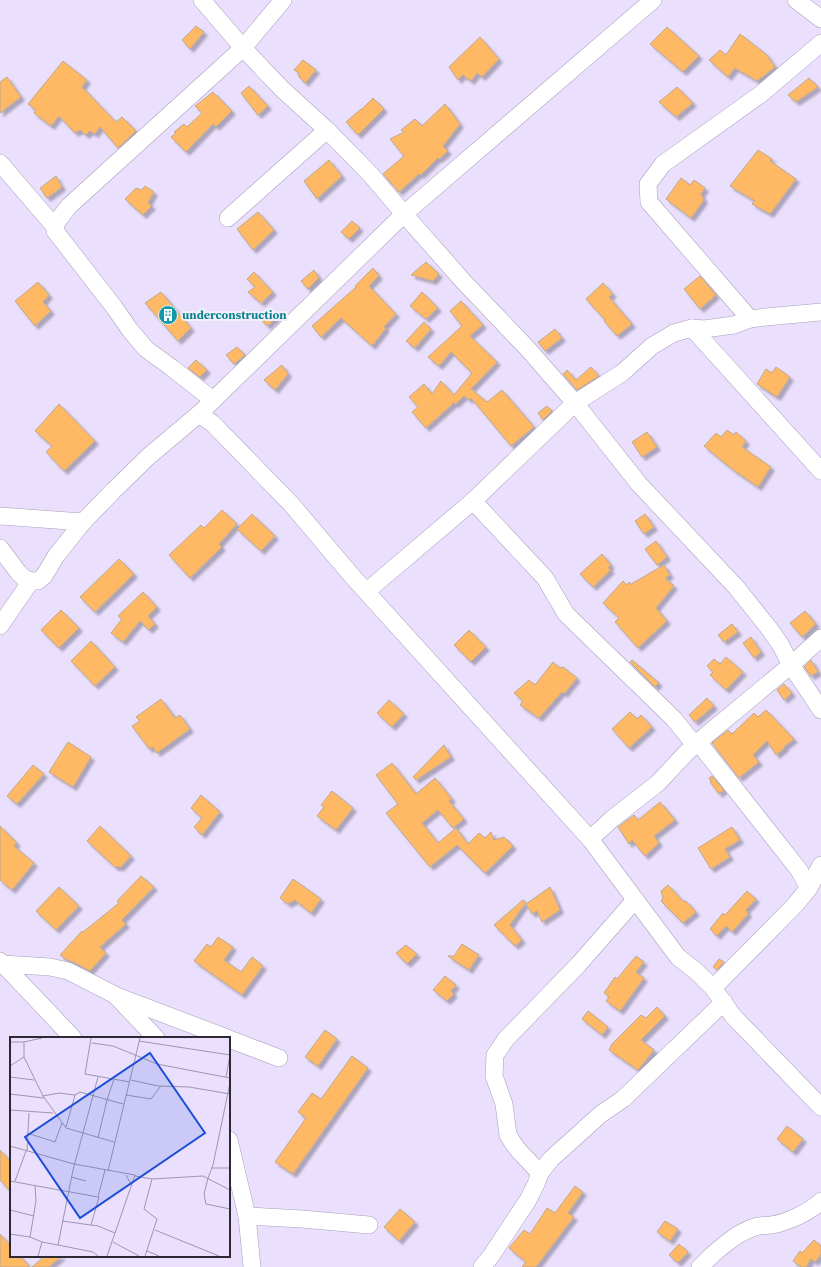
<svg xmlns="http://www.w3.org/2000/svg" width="821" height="1267" viewBox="0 0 821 1267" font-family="'Source Serif 4',serif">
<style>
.building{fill:#ffb965;stroke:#bea890;filter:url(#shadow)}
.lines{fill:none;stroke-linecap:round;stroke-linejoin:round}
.minor-casing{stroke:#a99ebb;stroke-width:18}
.minor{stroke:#fff;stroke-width:17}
.labels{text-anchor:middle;stroke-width:4;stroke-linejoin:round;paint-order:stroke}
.culture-label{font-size:12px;font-weight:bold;fill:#0d838f;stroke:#f4f0fc;text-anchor:start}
.inset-road{fill:none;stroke:#9e96ac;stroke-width:1}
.view{fill:#1d4ed8;fill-opacity:0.15;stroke:#1d4ed8;stroke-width:2}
.inset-edge{fill:none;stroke:#2d2833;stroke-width:2}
</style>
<defs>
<filter id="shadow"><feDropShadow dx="3.5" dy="3.5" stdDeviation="1" flood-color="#0004"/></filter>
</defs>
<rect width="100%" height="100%" fill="#eadffd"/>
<g class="building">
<polygon points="196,26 204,32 190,49 182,40"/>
<polygon points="667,27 699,56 683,72 650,44"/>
<polygon points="740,34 766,54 775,67 757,81 735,68 728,77 709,60 720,50 726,55"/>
<polygon points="480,37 499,59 482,77 477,73 471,81 463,75 458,80 449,67"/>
<polygon points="303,60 316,70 305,83 299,77 299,73 294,70"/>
<polygon points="63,61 87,80 82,87 116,122 122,117 136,131 118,148 100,127 95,134 90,131 86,135 80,130 75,133 59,116 51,126 34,113 36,110 28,104"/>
<polygon points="7,77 21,97 0,113 0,82"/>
<polygon points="809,78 818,87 796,102 788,95"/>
<polygon points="249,86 268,106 258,115 241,93"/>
<polygon points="677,87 693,103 676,117 659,102"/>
<polygon points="213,92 232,111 216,127 213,124 186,152 171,137 176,133 174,132 184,124 187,127 202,113 195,106"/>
<polygon points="373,98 384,109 358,135 346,122 361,109 361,110"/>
<polygon points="445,104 460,124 443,146 448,151 439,159 438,158 421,175 419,174 399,192 383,174 404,156 390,139 404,132 401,130 415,119 422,126"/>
<polygon points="758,150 772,159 770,161 796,179 770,214 752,204 755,201 730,186"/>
<polygon points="329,160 342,176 317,199 304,181"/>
<polygon points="56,176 62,187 47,198 40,188"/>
<polygon points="681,178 690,185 694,180 705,188 701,194 704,200 691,218 666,199"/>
<polygon points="145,186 154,192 148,203 152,206 143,215 125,199 136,188 141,190"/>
<polygon points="258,212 274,230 253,250 237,229"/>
<polygon points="352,221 360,228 349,239 341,232"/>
<polygon points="426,262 439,274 433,281 411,275"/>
<polygon points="373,268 379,276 369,286 396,314 384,327 386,328 372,346 341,318 321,337 312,326 356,287 355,286"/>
<polygon points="314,270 319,278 308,289 301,281"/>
<polygon points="254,272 273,292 261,303 248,292 255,287 247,279"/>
<polygon points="700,276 716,295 700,309 684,289"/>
<polygon points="38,282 49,295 43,302 51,311 35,326 15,301"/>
<polygon points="603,283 613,294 609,297 632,324 617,336 604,321 605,320 586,299"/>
<polygon points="161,292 191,328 178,341 145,303"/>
<polygon points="422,292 438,308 426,319 410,306"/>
<polygon points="461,301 483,325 470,336 497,362 471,389 487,402 502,390 534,427 511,446 471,398 469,400 464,396 456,404 454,403 426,428 412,412 418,407 409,397 424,384 432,394 441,381 454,395 472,373 451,352 439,366 428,357 462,326 450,311"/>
<polygon points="270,310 276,318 267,326 260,318"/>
<polygon points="424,322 431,329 415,348 406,341"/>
<polygon points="555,329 562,338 545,351 538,342"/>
<polygon points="237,347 245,355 234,364 226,355"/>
<polygon points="196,360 207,370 200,377 188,368"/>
<polygon points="282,365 288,374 275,390 264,380"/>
<polygon points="591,367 599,376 577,390 563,374 567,370 576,380"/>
<polygon points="776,367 790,377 777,397 757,384 766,369 772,373"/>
<polygon points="59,404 95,441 64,471 46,452 52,446 35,431"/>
<polygon points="547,406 552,411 543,420 538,413"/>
<polygon points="727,430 734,435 736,432 746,441 742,447 771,467 758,487 732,469 704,446 716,433 721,437"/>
<polygon points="647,432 657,447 642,457 632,442"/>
<polygon points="222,510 237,524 219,544 222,547 190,578 169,555 201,525 204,528"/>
<polygon points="252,514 275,536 261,551 237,529"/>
<polygon points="645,514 654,527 644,534 635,521"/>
<polygon points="656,541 667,557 657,565 645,549"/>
<polygon points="602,554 611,565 608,568 611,570 593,587 580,574"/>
<polygon points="119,559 134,574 95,612 80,597"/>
<polygon points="664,565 670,575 665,578 674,586 656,608 667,621 638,648 615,622 619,618 603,603 623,581 627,585 629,582 631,584"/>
<polygon points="143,592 157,607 148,616 155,624 149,630 140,621 123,642 111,633 122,619 118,616"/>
<polygon points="61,610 79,628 59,648 41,630"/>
<polygon points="805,611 816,624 802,637 790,623"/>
<polygon points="732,624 738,632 724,642 718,635"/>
<polygon points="469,630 486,647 471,662 454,645"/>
<polygon points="751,637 761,652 754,658 743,643"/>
<polygon points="91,641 115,667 95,686 71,661"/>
<polygon points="726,657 743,672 726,690 710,675 713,672 707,666 714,659 720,664"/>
<polygon points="632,660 659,683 655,687 630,662"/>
<polygon points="811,660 818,672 811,676 804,667"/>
<polygon points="553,662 560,668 563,667 577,678 564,694 562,692 539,718 520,705 523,701 514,693 529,680 535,685"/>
<polygon points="784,684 792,693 784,700 777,690"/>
<polygon points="707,698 714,706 695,722 689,715"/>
<polygon points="161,699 175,718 180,715 190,729 157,753 153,747 149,749 132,726 140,721 136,717"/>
<polygon points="389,700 404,714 392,727 377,713"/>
<polygon points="766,710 794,739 784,747 785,748 776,755 767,741 753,755 759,762 739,778 712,743 728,730 732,734 754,713 758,717"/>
<polygon points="630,712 637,719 641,715 652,727 629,748 612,729"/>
<polygon points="68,742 91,757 73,787 49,772"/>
<polygon points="444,745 451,757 416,780 413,777"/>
<polygon points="392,763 416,794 435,778 452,799 449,801 464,819 453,828 438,810 422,823 438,843 456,828 468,844 479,833 485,838 491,832 494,840 504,837 513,846 485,873 457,845 430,867 386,813 398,804 376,775"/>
<polygon points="33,765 44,774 17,804 7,796"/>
<polygon points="712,776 724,790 719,794 710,782 711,781 709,778"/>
<polygon points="332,791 353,808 336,830 317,816 324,807 321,805"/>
<polygon points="201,795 220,812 202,835 194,827 202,818 191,808"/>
<polygon points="660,802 675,820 654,836 659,843 645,856 632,840 629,844 618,827 634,815 638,820"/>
<polygon points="0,826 17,843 14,846 34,863 12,890 0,880"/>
<polygon points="100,826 131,856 120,868 118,866 116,868 87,841"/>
<polygon points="732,827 740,840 725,849 730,857 711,869 698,848"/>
<polygon points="141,876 154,887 122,920 126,924 100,947 106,953 90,971 73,962 67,960 60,955 82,931 83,932 119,903 117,901"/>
<polygon points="293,879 321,899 311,913 295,900 288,904 280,898"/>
<polygon points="668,885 684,902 686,901 696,912 683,923 661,901 663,898 661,891"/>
<polygon points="59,887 79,906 56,930 36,911"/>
<polygon points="550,887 560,910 542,922 537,911 532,914 526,904"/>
<polygon points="747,891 756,899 746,910 748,914 732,932 726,926 717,936 710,929 723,913 725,915"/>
<polygon points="523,900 526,902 510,925 522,940 515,946 494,925"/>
<polygon points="218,937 233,947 224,960 241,972 252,957 263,966 242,995 194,961 207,944 211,947"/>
<polygon points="462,944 479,955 469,970 448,956 454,956"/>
<polygon points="406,945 417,954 407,964 396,953"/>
<polygon points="636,956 644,962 636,972 644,978 620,1011 606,1001 609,997 604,993 615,977 617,979"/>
<polygon points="719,959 724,962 717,970 713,967"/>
<polygon points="445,976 456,985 451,991 454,994 447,1001 433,990"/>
<polygon points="657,1007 665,1016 641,1040 654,1050 638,1070 609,1050 612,1044 641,1015 646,1018"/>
<polygon points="588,1011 608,1027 602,1035 582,1019"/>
<polygon points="325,1030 337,1039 318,1066 305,1057"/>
<polygon points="352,1056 368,1068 293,1174 275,1162 306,1118 298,1112 312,1093 321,1099"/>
<polygon points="787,1126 803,1139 793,1152 777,1139"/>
<polygon points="0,1150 11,1162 11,1192 0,1180"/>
<polygon points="575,1186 583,1192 568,1213 574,1217 536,1267 522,1267 526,1262 509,1248 524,1230 530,1234 547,1208 555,1213"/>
<polygon points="400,1209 415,1222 399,1241 384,1227"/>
<polygon points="665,1221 678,1229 670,1241 657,1232"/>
<polygon points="0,1234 11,1246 11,1256 20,1256 30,1267 0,1267"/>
<polygon points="814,1240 821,1246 821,1255 815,1262 811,1259 806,1267 801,1267 793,1261 800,1251 802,1253"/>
<polygon points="679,1244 688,1252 678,1263 669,1255"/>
<polygon points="45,1256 62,1256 49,1267 32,1267"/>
</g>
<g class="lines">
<g class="minor-casing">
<g id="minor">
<polyline points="202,0 243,48 282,89 327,130 371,175 404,214 463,281 527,348 575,403 639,484 736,587 768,627 780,644 791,665 821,710"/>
<polyline points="796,0 821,19"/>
<polyline points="0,163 55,227"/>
<polyline points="228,218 327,130"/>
<polyline points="750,319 649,202 648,184 663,164 761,94 821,43"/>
<polyline points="692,328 821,471"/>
<polyline points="213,400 172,368 146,349 130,330 114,307 55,231 56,223 69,206 243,48 283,0"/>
<polyline points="199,414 212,423 219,430 292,505 352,576 590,839 678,957 697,972 713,988 733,1016 821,1107"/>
<polyline points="473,501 545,578 566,614 674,719 690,739 696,744"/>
<polyline points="0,516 83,522"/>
<polyline points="0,548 18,572 24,578 31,581 38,581 44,576 56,556 83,522 113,491 149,456 199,414 404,214 653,0"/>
<polyline points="367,591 473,501 575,403 622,373 652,346 674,333 692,328 704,329 734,325 750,319 766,317 821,312"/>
<polyline points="0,626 31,581"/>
<polyline points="698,742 799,870 809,888"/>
<polyline points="590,839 612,819 658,783 687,752 698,742 791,665 821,638"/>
<polyline points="0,961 73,1038"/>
<polyline points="3,964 50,967 68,971 115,995 156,1038"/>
<polyline points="713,988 795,905 809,888 821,865"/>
<polyline points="119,997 227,1038"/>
<polyline points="229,1039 279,1058"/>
<polyline points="229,1140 247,1216 252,1267"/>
<polyline points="540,1173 519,1151 513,1143 508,1135 504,1104 494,1076 495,1055 506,1039 578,965 635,900"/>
<polyline points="247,1216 302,1219 369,1225"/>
<polyline points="482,1267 491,1256 528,1200 536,1184 540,1173 551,1159 601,1114 623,1099 724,1002"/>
<path d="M 700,1267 C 713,1253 737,1232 755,1227 C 760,1225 766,1226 771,1225 C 786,1223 810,1212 821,1201"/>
</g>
</g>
<use href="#minor" class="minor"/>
</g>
<defs>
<g id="building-disc" transform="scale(1)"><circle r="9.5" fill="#0f9aa8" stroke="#f4f0fc"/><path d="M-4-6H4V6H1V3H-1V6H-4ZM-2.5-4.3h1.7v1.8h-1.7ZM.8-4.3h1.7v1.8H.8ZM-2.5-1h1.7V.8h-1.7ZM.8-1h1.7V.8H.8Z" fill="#fff"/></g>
</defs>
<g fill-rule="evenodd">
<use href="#building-disc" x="168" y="315"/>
</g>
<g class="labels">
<g class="culture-label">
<text x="182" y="319">underconstruction</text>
</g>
</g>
<g transform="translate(10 1037)">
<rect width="220" height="220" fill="#eadffd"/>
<path class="inset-road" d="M 81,1 L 75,37 L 120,45M 129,4 L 220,18M 0,5 L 14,5M 82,6 L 103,9 L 147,27 L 220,41M 14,20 L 33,59 L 56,91 L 104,105M 0,29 L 14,20 L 14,5 L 32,1M 0,40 L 24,43M 216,40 L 220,18M 121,43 L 148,49 L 179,50 L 220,57M 0,57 L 34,61M 116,58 L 141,62 L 150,50M 33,59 L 49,56 L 65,58 L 70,55 L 113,67M 97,63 L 104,42M 0,73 L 43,76M 56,90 L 65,58M 17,96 L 45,105 L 52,86M 88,101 L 97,63M 0,109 L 64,127 L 125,138 L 97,219M 17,114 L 19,76M 201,131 L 220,131M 98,134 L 130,1M 116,138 L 122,149M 125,139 L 142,142 L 193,139 L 220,153M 61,140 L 76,144M 198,141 L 203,128 L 220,46M 198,141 L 194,157 L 196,167 L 220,172M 0,144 L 88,160 L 95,133M 5,144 L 16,114M 25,148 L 26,164 L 20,200 L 32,205M 0,173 L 24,179M 52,184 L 88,189 L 105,196M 81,188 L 89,160M 145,193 L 209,219M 0,197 L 20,200M 103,205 L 129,219M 48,208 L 83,215 L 88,219M 137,214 L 149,219M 28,219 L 32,205 L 48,208 L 63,133 L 88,40M 135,219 L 147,182 L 134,172 L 142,142"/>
<path class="view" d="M 140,16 L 195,96 L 70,181 L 15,100 Z"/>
<rect width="220" height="220" class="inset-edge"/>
</g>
</svg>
